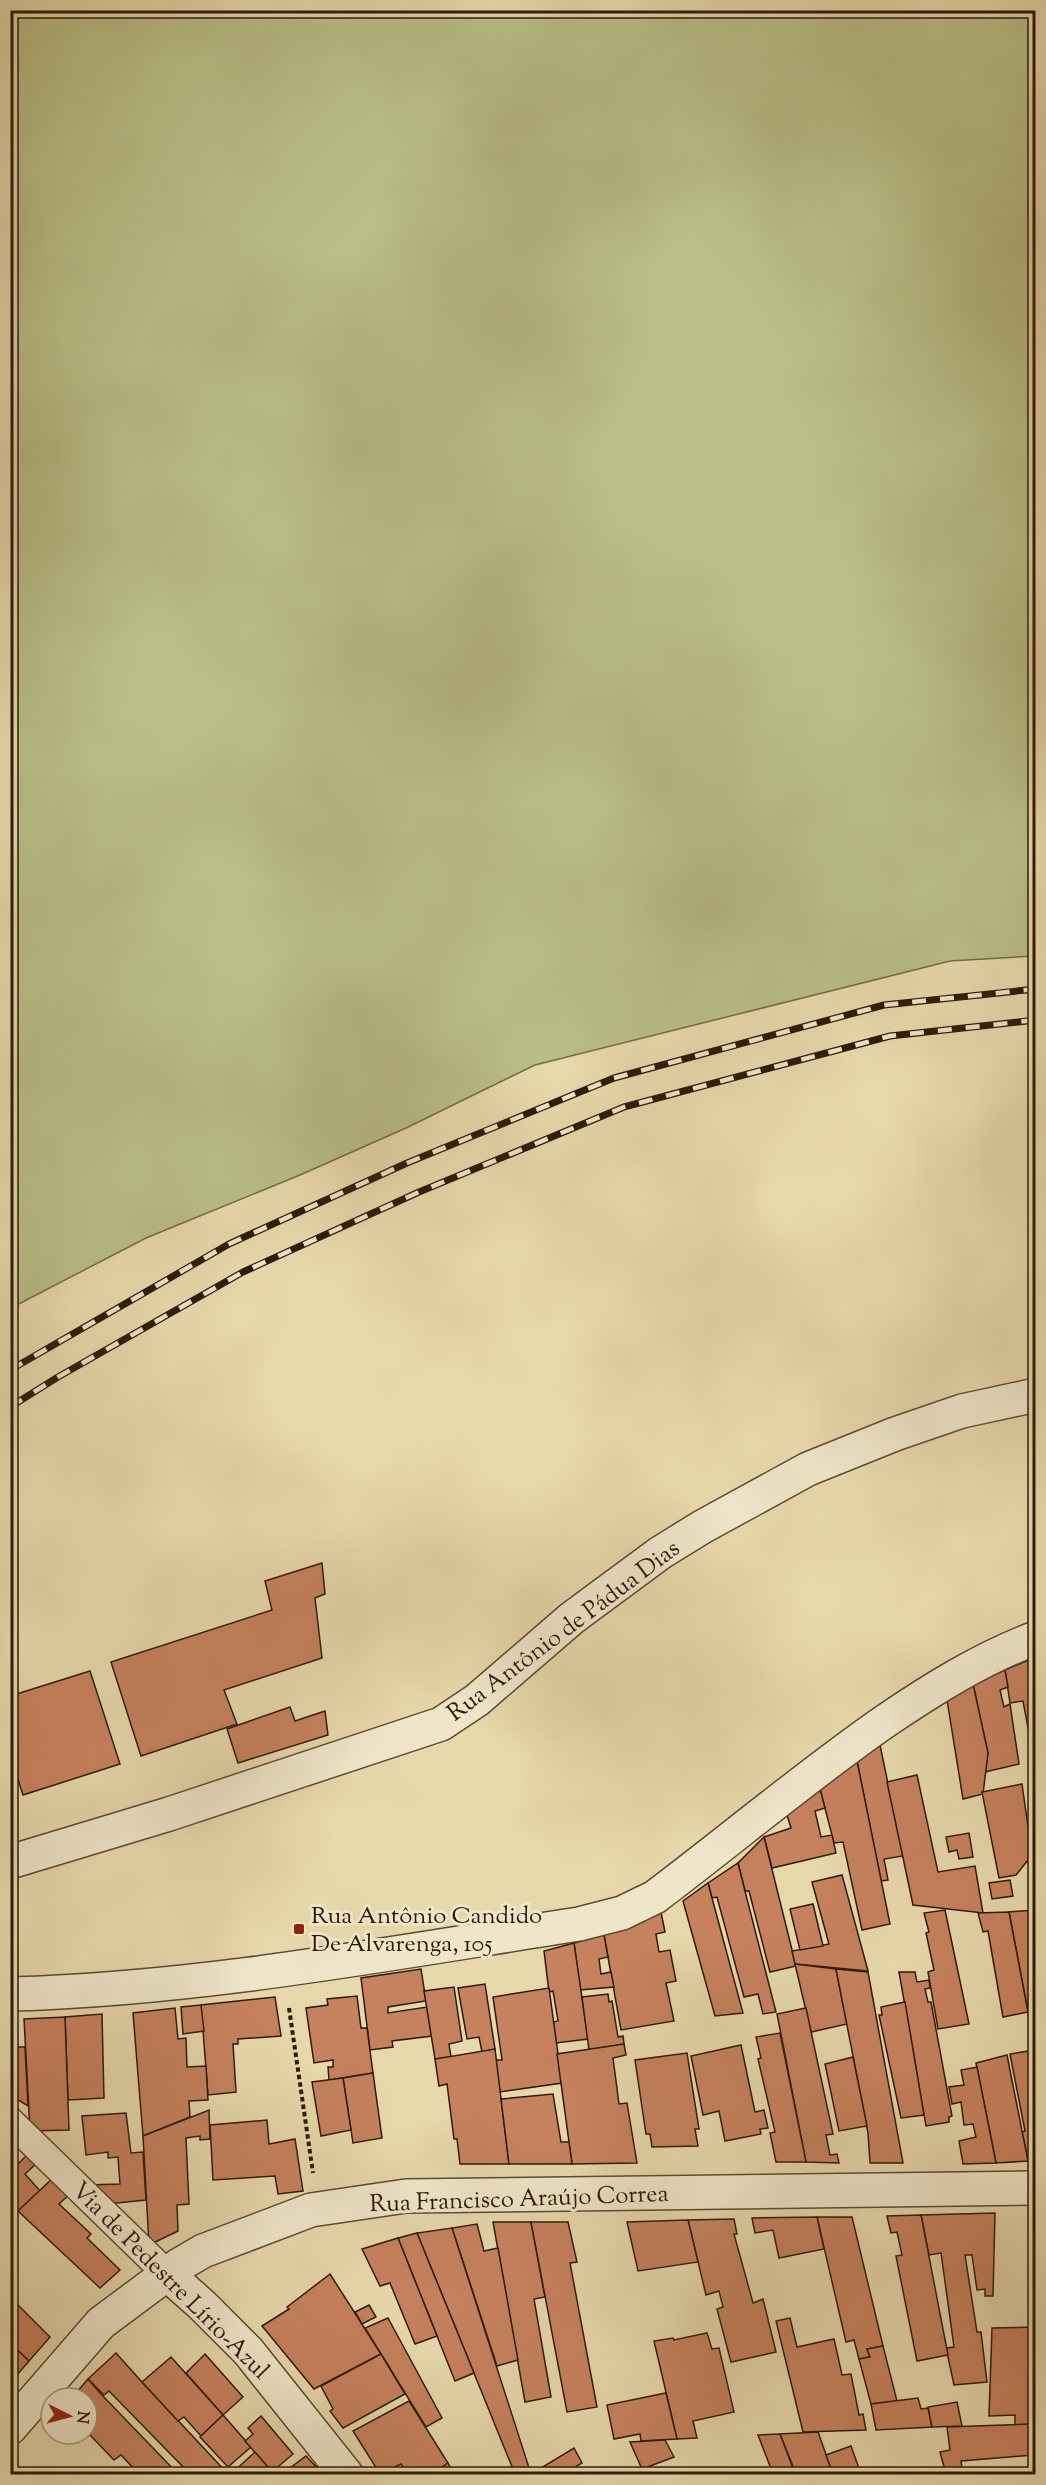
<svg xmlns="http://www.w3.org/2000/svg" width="1046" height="2485" viewBox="0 0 1046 2485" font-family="'Sorts Mill Goudy',serif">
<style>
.green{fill:#b9be87;stroke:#736c48;stroke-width:1.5}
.building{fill:#c6815e;stroke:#2d1a0a;stroke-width:1.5}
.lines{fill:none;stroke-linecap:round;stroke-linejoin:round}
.pedestrian-casing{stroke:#5c4a32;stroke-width:30}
.minor-casing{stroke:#5c4a32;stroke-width:36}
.path{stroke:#2d1a0a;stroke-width:4;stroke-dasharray:4.5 3;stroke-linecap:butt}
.pedestrian{stroke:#efe6c9;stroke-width:27}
.minor{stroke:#efe6c9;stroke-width:33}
.rail-casing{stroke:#2d1a0a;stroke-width:7}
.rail{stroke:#efe6c9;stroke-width:4.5;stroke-dasharray:14;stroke-linecap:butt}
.poi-dot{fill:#8f2418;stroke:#efe6c9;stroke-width:2}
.labels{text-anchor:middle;stroke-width:6;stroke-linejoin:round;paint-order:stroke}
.street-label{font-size:24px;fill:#2d1a0a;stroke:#efe6c9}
.poi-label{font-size:24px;fill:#2d1a0a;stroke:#efe6c9;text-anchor:start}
</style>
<rect width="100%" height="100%" fill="#e7d8ac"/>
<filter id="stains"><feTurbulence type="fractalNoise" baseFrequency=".00333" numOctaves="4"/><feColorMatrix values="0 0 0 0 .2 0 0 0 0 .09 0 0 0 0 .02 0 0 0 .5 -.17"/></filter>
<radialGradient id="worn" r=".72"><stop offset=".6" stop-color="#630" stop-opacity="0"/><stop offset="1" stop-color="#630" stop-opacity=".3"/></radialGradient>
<polygon class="green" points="11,10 1035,11 1035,956 950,961 535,1065 406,1128 300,1175 146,1238 11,1308"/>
<g class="building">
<polygon points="322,1563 325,1594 315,1598 322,1658 224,1690 237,1724 141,1756 111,1662 272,1610 265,1581"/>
<polygon points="1036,1657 1036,1748 1032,1749 1023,1701 1010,1703 1005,1670"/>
<polygon points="1005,1670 1008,1687 1000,1690 1004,1707 1010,1704 1019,1764 985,1772 988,1753 973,1684"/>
<polygon points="90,1671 120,1764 23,1795 10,1754 10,1696"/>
<polygon points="973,1684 988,1753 983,1794 963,1799 947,1700"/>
<polygon points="290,1707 295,1721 325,1711 328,1735 238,1763 227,1729"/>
<polygon points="880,1745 903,1856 884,1859 888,1880 881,1881 857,1761"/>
<polygon points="857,1761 890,1924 862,1930 843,1842 834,1843 820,1789"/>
<polygon points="917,1775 938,1872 975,1866 983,1913 913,1905 887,1782"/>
<polygon points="1022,1784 1032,1855 1016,1875 999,1878 982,1792"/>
<polygon points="820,1789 825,1808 815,1811 821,1837 832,1835 836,1853 772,1868 764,1837 791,1828 787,1815"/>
<polygon points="969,1833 973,1857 959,1859 957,1850 949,1852 946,1837"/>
<polygon points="764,1837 796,1966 770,1972 749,1891 745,1891 738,1863"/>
<polygon points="1031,1847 1036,1847 1036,1878 1032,1855"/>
<polygon points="738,1863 745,1891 776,2012 763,2014 758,1994 744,1997 717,1897 712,1898 708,1883"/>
<polygon points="842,1875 868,1971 795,1964 792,1951 829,1944 812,1882"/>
<polygon points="1010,1880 1013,1896 992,1899 989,1883"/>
<polygon points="708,1883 712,1898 743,2013 715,2016 683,1901"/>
<polygon points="813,1904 823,1946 800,1950 790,1909"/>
<polygon points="945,1910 969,2024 938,2029 928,1972 934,1970 926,1933 929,1932 924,1913"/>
<polygon points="1034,1910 1036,1917 1036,2055 1009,1912"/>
<polygon points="661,1912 665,1932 656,1934 659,1952 670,1950 676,1981 666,1983 674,2021 621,2030 604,1935"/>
<polygon points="1009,1912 1028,2012 1003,2017 988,1931 983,1932 978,1913"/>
<polygon points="604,1935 608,1957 599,1959 601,1974 611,1972 614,1987 580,1990 574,1943"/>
<polygon points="574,1943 588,2039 556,2043 553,2022 558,2021 553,1991 549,1992 544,1951"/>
<polygon points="795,1964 836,1969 847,2024 811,2032"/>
<polygon points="421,1969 426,2001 388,2007 388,2013 427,2007 432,2036 392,2041 393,2047 370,2050 361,1978"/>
<polygon points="836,1969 868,1972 903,2163 870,2163 868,2133"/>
<polygon points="899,1972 915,1972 917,1982 929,1980 930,1988 925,1989 928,2002 931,2002 952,2116 949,2117 949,2122 926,2126"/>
<polygon points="485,1984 495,2049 482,2052 479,2037 467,2039 458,1988"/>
<polygon points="454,1987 462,2041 449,2044 451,2057 435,2059 424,1991"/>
<polygon points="549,1988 562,2083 500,2092 495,2060 502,2060 493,1997"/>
<polygon points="608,1994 609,2002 612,2001 618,2037 623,2036 624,2044 589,2050 582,1997"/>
<polygon points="357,1996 361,2028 367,2028 373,2073 329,2080 328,2067 333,2067 333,2060 314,2063 306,2008 328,2005 327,1999"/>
<polygon points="275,1997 281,2036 238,2039 238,2044 233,2044 236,2092 208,2095 201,2005"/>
<polygon points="905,2002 924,2115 901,2118 879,2015 882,2015 881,2007"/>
<polygon points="201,2005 204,2031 183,2034 181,2007"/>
<polygon points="175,2008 178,2039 186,2038 187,2067 206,2066 208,2100 189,2101 190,2117 143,2136 133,2013"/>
<polygon points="806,2008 833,2134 826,2135 830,2155 837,2154 839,2163 806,2162 777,2014"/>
<polygon points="102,2014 104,2098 68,2100 65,2017"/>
<polygon points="65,2017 69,2130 30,2131 24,2019"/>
<polygon points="780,2033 806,2162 776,2162 770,2133 775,2132 758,2059 761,2058 756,2037"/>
<polygon points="624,2044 626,2055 613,2058 619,2104 627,2103 637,2163 572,2164 557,2054"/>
<polygon points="741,2045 755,2112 764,2110 768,2128 760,2129 761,2134 725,2141 719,2111 703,2115 691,2056"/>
<polygon points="10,2047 25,2047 28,2106 13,2097 10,2091"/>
<polygon points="495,2049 509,2164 460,2164 457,2139 454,2139 447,2084 439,2086 435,2059"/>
<polygon points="1035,2050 1036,2161 1028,2161 1022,2132 1025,2131 1010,2054"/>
<polygon points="687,2053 699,2129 695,2129 698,2146 652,2147 650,2134 646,2134 635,2060"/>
<polygon points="1007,2055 1028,2161 996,2163 976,2063"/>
<polygon points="853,2057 867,2126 839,2131 825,2064"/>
<polygon points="977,2067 996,2163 963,2164 959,2141 976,2137 973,2124 964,2125 961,2102 952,2104 949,2087 964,2085 961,2070"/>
<polygon points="373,2073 382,2138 353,2143 343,2078"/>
<polygon points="343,2078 351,2130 321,2136 312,2082"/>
<polygon points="553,2094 561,2142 569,2142 572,2164 509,2164 501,2099"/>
<polygon points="209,2110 210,2139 200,2140 200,2136 186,2138 189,2204 177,2205 178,2231 149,2245 143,2136"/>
<polygon points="126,2113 131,2153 143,2152 146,2200 107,2204 88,2185 120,2184 118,2157 108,2158 108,2152 86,2155 82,2116"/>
<polygon points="267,2120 269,2144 295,2139 303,2191 278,2194 275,2176 213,2180 210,2125"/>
<polygon points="30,2152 39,2161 25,2174 40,2191 18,2211 10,2203 10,2159 17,2165"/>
<polygon points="55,2176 72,2192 59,2204 91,2234 87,2238 120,2270 100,2288 18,2211"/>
<polygon points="995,2213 993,2296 985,2296 985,2289 977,2290 972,2255 965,2255 977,2332 981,2332 987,2382 954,2385 946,2348 954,2347 941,2253 929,2255 921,2215"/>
<polygon points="921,2215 948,2355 917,2361 896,2256 902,2255 897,2232 891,2233 887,2216"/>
<polygon points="817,2217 852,2217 883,2346 867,2349 870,2357 859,2359 854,2340 846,2342"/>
<polygon points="817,2217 824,2249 779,2258 773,2230 755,2233 752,2218"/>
<polygon points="734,2219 737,2234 734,2234 753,2303 763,2299 776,2352 731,2362 717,2309 723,2307 719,2291 706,2295 688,2220"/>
<polygon points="688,2220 698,2262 638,2271 627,2222"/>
<polygon points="493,2222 531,2222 545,2297 534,2299 551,2397 525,2402"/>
<polygon points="531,2222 568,2222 577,2262 570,2263 597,2407 567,2412"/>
<polygon points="477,2224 484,2251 498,2248 518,2360 497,2366 452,2228"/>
<polygon points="452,2228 531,2474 515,2474 417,2233"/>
<polygon points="417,2233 474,2373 455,2381 398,2238"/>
<polygon points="398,2238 437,2336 415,2344 390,2283 380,2286 362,2249"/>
<polygon points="330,2274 381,2354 314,2389 262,2326 289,2309 287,2307"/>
<polygon points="10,2297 50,2337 29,2361 10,2343"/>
<polygon points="369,2305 376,2317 362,2324 355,2312"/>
<polygon points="388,2318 442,2418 426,2427 365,2328"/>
<polygon points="790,2318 797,2347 834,2339 842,2375 851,2374 859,2415 863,2414 866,2430 803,2432 776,2321"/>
<polygon points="1036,2327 1036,2418 1032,2418 1033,2424 1015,2425 1015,2415 989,2416 992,2328"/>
<polygon points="707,2333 712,2349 719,2348 734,2412 693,2421 697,2438 677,2439 654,2341 673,2338 674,2340"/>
<polygon points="10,2343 29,2361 10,2383"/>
<polygon points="883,2346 897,2401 871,2404 859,2359 870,2357 867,2349"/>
<polygon points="116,2353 142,2382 228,2474 190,2474 109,2391 104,2395 88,2379"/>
<polygon points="205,2354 243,2397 223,2415 186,2373"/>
<polygon points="381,2354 405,2394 343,2428 330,2411 333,2409 321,2386"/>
<polygon points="171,2357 223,2415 201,2436 184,2417 178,2421 142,2382"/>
<polygon points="88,2379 100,2393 178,2474 139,2474 121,2455 114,2460 87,2432 87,2398 72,2398"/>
<polygon points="666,2393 677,2439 641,2441 640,2434 614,2439 607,2405"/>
<polygon points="918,2398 921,2409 928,2408 932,2427 876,2430 871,2404"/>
<polygon points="409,2401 448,2463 432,2474 407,2474 401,2464 380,2474 353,2431"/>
<polygon points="957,2402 962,2426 932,2427 928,2407"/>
<polygon points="223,2415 251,2447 228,2467 200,2437"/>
<polygon points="261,2416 293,2454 272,2472 245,2441 253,2434 248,2428"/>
<polygon points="1033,2424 1033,2455 961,2461 963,2474 946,2474 940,2452 950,2450 947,2427"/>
<polygon points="1033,2430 1036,2430 1036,2474 1034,2474"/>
<polygon points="818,2432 833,2474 796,2474 780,2434"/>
<polygon points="780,2434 794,2471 773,2474 758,2435"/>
<polygon points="665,2440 674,2457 642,2469 630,2442"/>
<polygon points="851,2446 861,2474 833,2474 826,2455"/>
<polygon points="574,2448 582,2463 564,2474 531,2474"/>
<polygon points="255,2452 274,2474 231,2474"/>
<polygon points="306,2456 323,2474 282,2474"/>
<polygon points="448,2463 454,2474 432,2474"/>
</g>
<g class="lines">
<g class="pedestrian-casing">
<polyline id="pedestrian" points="10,2121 167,2274"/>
</g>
<g class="minor-casing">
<g id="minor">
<polyline points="10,1862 169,1814 441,1724 477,1700 572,1618 660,1553 702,1527 808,1469 895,1434 962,1411 1036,1395"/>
<path d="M 10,1994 C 199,1989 392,1953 579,1924 L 622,1913 L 655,1897 C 732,1839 805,1777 884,1722 C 931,1690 982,1658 1036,1638"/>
<polyline points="167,2274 202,2305 248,2351 346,2474"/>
<polyline points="10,2428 101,2323 179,2265 203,2251 311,2210 406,2196 1036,2188"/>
</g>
</g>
<polyline class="path" points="289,2008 313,2173"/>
<use href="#pedestrian" class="pedestrian"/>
<use href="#minor" class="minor"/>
<g class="rail-casing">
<g id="rail">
<polyline points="10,1370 229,1244 407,1163 614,1078 884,1005 1036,989"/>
<polyline points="10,1407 58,1377 243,1272 419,1192 624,1107 890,1036 1036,1020"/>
</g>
</g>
<use href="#rail" class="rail"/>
</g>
<rect class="poi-dot" x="293" y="1923" width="12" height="12" rx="3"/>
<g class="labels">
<g class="street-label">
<text transform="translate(563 1630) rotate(-37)" y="8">Rua Antônio de Pádua Dias</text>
<text transform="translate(519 2198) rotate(-2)" y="8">Rua Francisco Araújo Correa</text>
<text transform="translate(171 2280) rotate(45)" y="8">Via de Pedestre Lírio-Azul</text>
</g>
<g class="poi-label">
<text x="311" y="1923">Rua Antônio Candido<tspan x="311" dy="28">De Alvarenga, 105</tspan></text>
</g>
</g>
<rect width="1046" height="2485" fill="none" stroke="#e7d8ac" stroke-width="36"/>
<rect x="12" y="12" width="1022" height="2461" fill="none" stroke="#2d1a0a" stroke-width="3"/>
<rect x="18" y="18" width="1010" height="2449" fill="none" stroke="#2d1a0a" stroke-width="1.5"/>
<g transform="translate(69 2416) rotate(96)"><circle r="28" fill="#efe6c9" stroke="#a1947d" stroke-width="1.5"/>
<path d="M0-4.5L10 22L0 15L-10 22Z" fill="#8f2418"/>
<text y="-9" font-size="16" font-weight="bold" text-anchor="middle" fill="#2d1a0a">N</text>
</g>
<rect width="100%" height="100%" filter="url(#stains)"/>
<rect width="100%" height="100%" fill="url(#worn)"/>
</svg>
